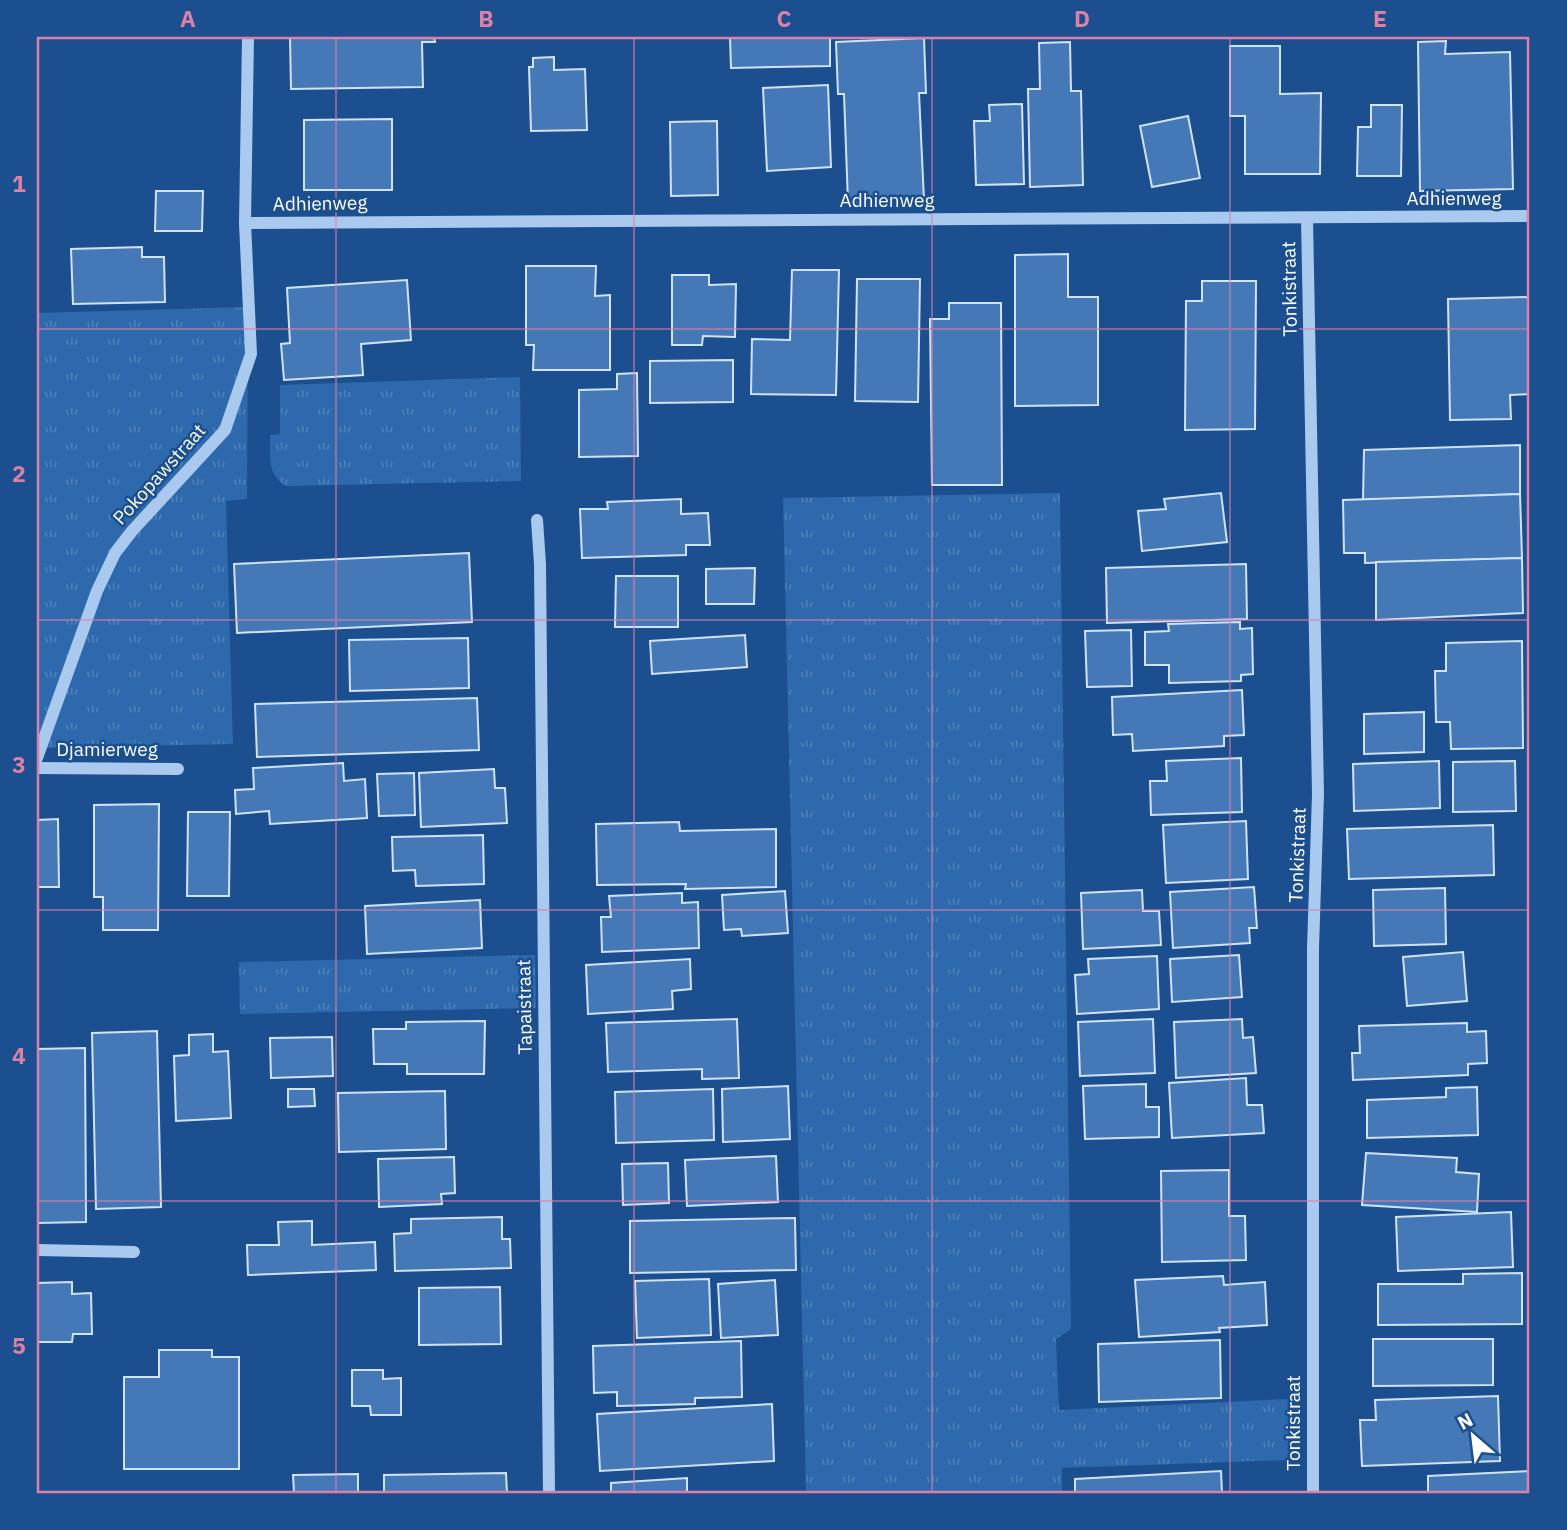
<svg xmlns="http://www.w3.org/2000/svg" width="1567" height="1530" viewBox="0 0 1567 1530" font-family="'IBM Plex Sans',sans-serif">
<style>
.grass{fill:url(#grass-tufts)}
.building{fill:#4478b7;stroke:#cfe3fa;stroke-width:2}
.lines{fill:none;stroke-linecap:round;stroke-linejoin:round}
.minor{stroke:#a9c9ee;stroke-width:12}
.grid{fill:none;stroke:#dd80a5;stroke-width:2;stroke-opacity:0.55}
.labels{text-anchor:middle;stroke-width:5;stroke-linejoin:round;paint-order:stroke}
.street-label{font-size:19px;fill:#fff;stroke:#1b4f8f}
.neatline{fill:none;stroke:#dd80a5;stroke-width:2.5}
.grid-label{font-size:23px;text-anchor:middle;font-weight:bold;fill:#dd80a5}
</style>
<defs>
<pattern id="grass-tufts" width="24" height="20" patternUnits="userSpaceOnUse" patternTransform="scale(1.75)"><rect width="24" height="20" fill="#2e69ad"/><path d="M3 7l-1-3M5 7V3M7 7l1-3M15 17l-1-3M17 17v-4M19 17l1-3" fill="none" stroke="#4d80b9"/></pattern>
</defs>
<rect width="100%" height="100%" fill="#1b4f8f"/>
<g class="grass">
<polygon points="248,307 247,499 226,501 233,744 37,748 37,313"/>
<path d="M 520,377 L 521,481 L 285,486 C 266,472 271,456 270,435 L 280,434 L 280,385 Z"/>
<polygon points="1060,493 1071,1329 1056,1339 1059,1410 1288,1399 1289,1460 1062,1468 1062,1493 806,1493 783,498"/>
<polygon points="535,955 536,1008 240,1014 239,962"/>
</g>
<g class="building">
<polygon points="290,37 434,37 435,42 422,42 423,87 291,89"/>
<polygon points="730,37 830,37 830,66 731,68"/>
<polygon points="924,38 926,93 919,93 924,200 848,203 844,94 838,94 836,42"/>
<polygon points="1446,41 1445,54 1510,52 1513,189 1420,191 1418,42"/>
<polygon points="1070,42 1071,91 1081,91 1083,185 1030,187 1028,89 1040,89 1039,43"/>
<polygon points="1230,46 1280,46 1280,94 1321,93 1320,174 1245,174 1245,116 1230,116"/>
<polygon points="554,57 554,70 585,69 587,130 531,131 529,67 533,67 533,58"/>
<polygon points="828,85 831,167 767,171 763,88"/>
<polygon points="1022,104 1024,184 976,185 974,121 990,121 989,105"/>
<polygon points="1371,105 1402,105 1401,176 1357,176 1358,127 1371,127"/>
<polygon points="1188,116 1200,178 1152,187 1140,126"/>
<polygon points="392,119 392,190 304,190 304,120"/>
<polygon points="717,121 718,195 671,196 670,122"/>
<polygon points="156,191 203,191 202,231 155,231"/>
<polygon points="142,247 142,257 164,257 165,302 73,304 71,249"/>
<polygon points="1068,254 1068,297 1098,297 1098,405 1015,406 1015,255"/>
<polygon points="526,266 596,266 595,296 610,295 610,370 533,370 534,345 526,345"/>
<polygon points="792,270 839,270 836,395 751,394 752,339 790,340"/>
<polygon points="672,275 709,275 709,285 736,284 735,337 703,336 702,345 672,345"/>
<polygon points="857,279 920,279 918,402 855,401"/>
<polygon points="407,280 411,340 361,344 363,375 284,380 281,344 290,343 287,288"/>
<polygon points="1202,281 1256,281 1255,429 1185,430 1186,301 1202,301"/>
<polygon points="1530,297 1530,394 1510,395 1511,419 1450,420 1448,299"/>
<polygon points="949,303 1001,303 1002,485 932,485 930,319 949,319"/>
<polygon points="733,360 733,402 650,403 650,361"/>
<polygon points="637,373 638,456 579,457 579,390 617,389 617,374"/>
<polygon points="1520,445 1520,494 1363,500 1364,450"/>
<polygon points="1221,493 1227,542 1142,551 1138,511 1166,509 1164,499"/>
<polygon points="1520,494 1522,558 1365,563 1365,553 1344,553 1343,500"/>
<polygon points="681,499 681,514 708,513 710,545 686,545 686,555 582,558 580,509 608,509 607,502"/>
<polygon points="469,553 472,622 237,633 234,564"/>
<polygon points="1522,558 1523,613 1376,620 1376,562"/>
<polygon points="1246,564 1247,619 1107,623 1106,568"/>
<polygon points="755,568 754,604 706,604 706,569"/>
<polygon points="616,576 678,576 678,627 615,627"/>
<polygon points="1240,622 1240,629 1252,628 1253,674 1241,675 1241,681 1169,683 1169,665 1145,665 1145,632 1169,631 1168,624"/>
<polygon points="1131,630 1132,686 1087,687 1085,631"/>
<polygon points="745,635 747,667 652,674 650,641"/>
<polygon points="468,638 469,688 350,691 349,640"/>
<polygon points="1522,641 1523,748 1451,749 1450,722 1436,722 1435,671 1446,671 1446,643"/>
<polygon points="1242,690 1244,735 1224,736 1224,746 1133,751 1132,734 1113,735 1112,697"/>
<polygon points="477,698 479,750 257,757 255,704"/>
<polygon points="1424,712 1424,752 1364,754 1364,714"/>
<polygon points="1241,758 1242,812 1151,815 1150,781 1167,781 1166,761"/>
<polygon points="1439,761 1440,808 1354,811 1353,764"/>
<polygon points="1515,761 1516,811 1453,812 1453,762"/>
<polygon points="343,763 344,781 365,779 367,818 270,824 269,811 236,814 235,790 254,789 253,768"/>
<polygon points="494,769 495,788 505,788 507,823 421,827 419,773"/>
<polygon points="414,773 415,815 379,816 377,774"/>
<polygon points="159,804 158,930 103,930 103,897 94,897 94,805"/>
<polygon points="188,812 230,812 229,896 187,896"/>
<polygon points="58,819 59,887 37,887 37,820"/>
<polygon points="1246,821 1248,879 1166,883 1163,825"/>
<polygon points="679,822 680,831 776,829 776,887 685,889 686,884 597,885 596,824"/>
<polygon points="1493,825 1494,875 1349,879 1347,829"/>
<polygon points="483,835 484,884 416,886 415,870 393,871 392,837"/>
<polygon points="1254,887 1257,928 1249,928 1250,943 1173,948 1170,892"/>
<polygon points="1445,888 1446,944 1374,946 1373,890"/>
<polygon points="1142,890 1143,911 1159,911 1161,945 1083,949 1081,893"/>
<polygon points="785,891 788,933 742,936 741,929 724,930 722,895"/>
<polygon points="682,893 682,903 698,902 699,948 602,952 601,917 611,917 609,896"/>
<polygon points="480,900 482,948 367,954 365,906"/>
<polygon points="1463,952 1467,1001 1407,1006 1403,957"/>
<polygon points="1239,955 1242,997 1172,1002 1170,959"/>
<polygon points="1157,956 1159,1009 1077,1014 1075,975 1089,974 1088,959"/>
<polygon points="690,959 691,989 672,991 673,1009 588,1014 586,965"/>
<polygon points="737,1019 739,1078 702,1079 702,1069 608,1072 606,1023"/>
<polygon points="1153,1019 1155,1073 1080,1076 1078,1022"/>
<polygon points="1242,1019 1243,1038 1253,1037 1256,1073 1176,1078 1174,1022"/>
<polygon points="485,1021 484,1074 407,1074 407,1064 374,1064 373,1029 406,1029 406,1022"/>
<polygon points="1467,1023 1467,1032 1486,1031 1487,1063 1468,1064 1468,1075 1353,1080 1352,1053 1360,1053 1359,1026"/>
<polygon points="157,1031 161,1207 96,1209 92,1033"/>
<polygon points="213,1034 213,1052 228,1051 231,1118 176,1121 174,1056 189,1055 189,1035"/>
<polygon points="332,1037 333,1076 271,1078 270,1038"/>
<polygon points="85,1048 86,1222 37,1223 37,1049"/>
<polygon points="1246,1078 1247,1105 1262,1105 1264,1133 1172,1138 1169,1083"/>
<polygon points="1146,1084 1146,1107 1159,1107 1159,1137 1085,1139 1083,1086"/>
<polygon points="788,1086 790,1139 723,1142 722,1089"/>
<polygon points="1477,1087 1478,1135 1367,1138 1367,1100 1446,1097 1446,1088"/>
<polygon points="288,1089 314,1089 315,1106 288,1107"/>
<polygon points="713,1089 714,1140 616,1143 615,1092"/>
<polygon points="445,1091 446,1149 339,1152 338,1093"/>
<polygon points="1366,1153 1457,1158 1456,1172 1479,1174 1477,1212 1362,1205"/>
<polygon points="776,1156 778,1202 687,1206 685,1160"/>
<polygon points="454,1157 455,1193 441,1194 442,1204 379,1207 378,1159"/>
<polygon points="668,1163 669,1203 623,1205 622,1164"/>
<polygon points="1229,1170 1229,1216 1245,1216 1246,1260 1162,1262 1161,1171"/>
<polygon points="1511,1212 1513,1267 1398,1271 1396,1217"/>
<polygon points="502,1217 502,1239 510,1239 511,1268 395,1271 394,1234 411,1233 411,1219"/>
<polygon points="795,1218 796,1270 630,1273 630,1221"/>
<polygon points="312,1221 312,1245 375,1242 376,1270 248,1275 247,1245 279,1245 278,1222"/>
<polygon points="1522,1273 1522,1324 1378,1325 1378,1284 1463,1284 1463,1274"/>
<polygon points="1223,1276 1224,1285 1265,1282 1267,1325 1219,1328 1220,1332 1139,1337 1135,1280"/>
<polygon points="709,1279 711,1335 637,1338 635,1281"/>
<polygon points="775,1280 778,1335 721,1338 718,1284"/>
<polygon points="72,1282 72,1294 91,1293 92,1334 73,1334 72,1342 37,1342 37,1283"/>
<polygon points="500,1287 501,1344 419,1345 419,1288"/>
<polygon points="1373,1339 1493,1339 1493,1385 1373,1386"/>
<polygon points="1220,1340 1221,1398 1099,1402 1098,1344"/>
<polygon points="741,1341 742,1397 695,1398 695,1404 617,1406 617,1392 594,1393 593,1346"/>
<polygon points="159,1350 212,1350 212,1357 239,1357 239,1469 124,1469 124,1377 159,1377"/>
<polygon points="352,1370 383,1370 383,1379 401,1378 401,1415 371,1415 370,1406 352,1406"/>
<polygon points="1498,1396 1500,1461 1362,1466 1360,1420 1376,1420 1375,1400"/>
<polygon points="772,1404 774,1461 600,1471 597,1414"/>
<polygon points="1221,1471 1222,1493 1075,1493 1075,1479"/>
<polygon points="1530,1471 1530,1493 1428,1493 1428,1476"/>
<polygon points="506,1473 507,1493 384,1493 384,1475"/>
<polygon points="358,1474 358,1493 294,1493 293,1475"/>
<polygon points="687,1478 687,1493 611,1493 611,1483"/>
</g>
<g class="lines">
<g class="minor">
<polyline points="1307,218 1318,794 1313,948 1313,1493"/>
<polyline points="245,223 1530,216"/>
<polyline points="537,520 540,564 549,1493"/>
<polyline points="37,758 97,591 115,553 132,531 225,430 251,354 245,223 248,37"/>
<polyline points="37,768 178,769"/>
<polyline points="37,1250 134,1252"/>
</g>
</g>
<path class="grid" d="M 336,37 L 336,1493M 634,37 L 634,1493M 932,37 L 932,1493M 1230,37 L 1230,1493M 37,329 L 1530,329M 37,620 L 1530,620M 37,910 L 1530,910M 37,1201 L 1530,1201"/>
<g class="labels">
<g class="street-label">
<text x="1454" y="205">Adhienweg</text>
<text x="887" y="207">Adhienweg</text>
<text transform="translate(320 203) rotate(-1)" y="7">Adhienweg</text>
<text transform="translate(1289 289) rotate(-91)" y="7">Tonkistraat</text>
<text transform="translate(159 474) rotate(-48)" y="7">Pokopawstraat</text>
<text x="107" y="756">Djamierweg</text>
<text transform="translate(1297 855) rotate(-88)" y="7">Tonkistraat</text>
<text transform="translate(524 1007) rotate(-91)" y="7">Tapaistraat</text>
<text transform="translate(1293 1423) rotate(-90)" y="7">Tonkistraat</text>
</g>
</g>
<rect width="1567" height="1530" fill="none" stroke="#1b4f8f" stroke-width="77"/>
<g transform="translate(1473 1436) rotate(332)" stroke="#1b4f8f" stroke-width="5" paint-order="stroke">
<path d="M0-5L12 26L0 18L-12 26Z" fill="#ffffff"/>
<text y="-10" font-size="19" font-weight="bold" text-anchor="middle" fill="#ffffff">N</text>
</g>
<rect x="38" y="38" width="1490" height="1454" class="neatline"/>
<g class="grid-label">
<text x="188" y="27">A</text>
<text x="486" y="27">B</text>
<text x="784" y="27">C</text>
<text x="1082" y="27">D</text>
<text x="1380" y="27">E</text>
<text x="19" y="192">1</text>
<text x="19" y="482">2</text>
<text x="19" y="773">3</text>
<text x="19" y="1064">4</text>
<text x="19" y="1354">5</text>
</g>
</svg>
